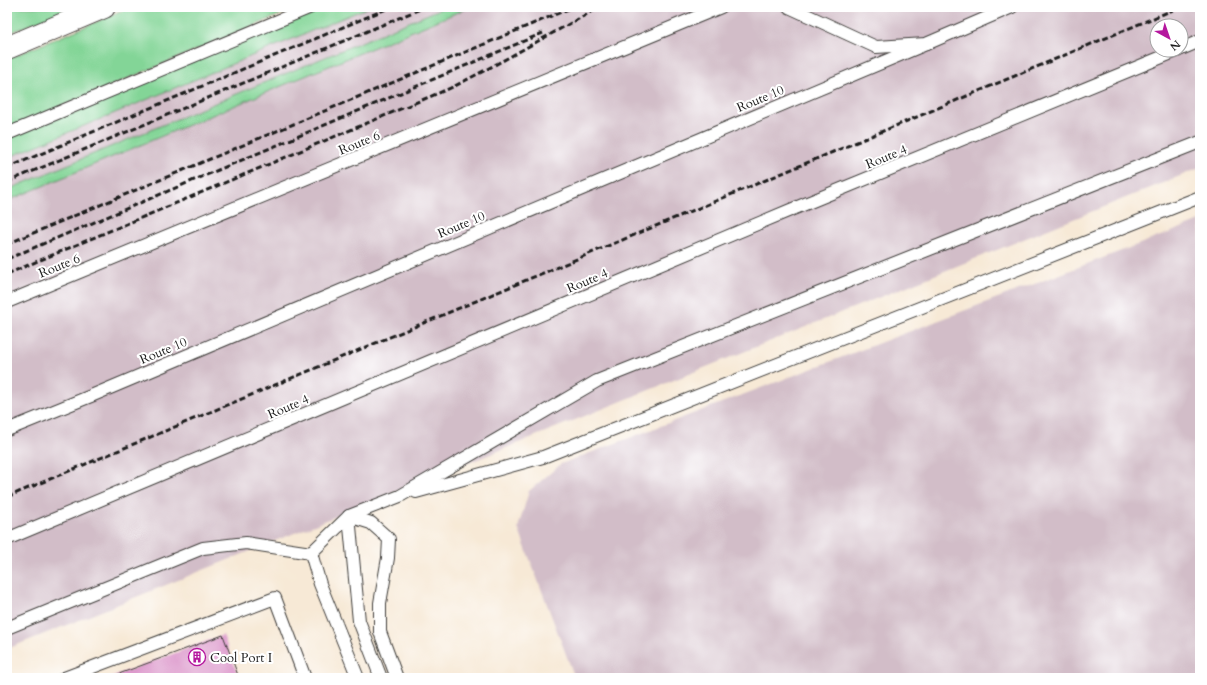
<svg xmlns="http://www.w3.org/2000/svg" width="1207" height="685" viewBox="0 0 1207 685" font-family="Cardo,serif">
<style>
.industrial{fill:#d2bdc8;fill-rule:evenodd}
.green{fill:#83d597;stroke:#50785a}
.building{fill:#dd9acc}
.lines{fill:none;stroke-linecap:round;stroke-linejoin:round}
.lane-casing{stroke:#3d3b38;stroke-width:14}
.secondary-casing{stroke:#3d3b38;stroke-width:24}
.lane{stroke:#fff;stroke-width:12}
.secondary{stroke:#fff;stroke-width:22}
.rail{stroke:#1c1c1c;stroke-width:3;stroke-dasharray:6 3;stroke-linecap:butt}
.labels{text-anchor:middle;stroke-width:4;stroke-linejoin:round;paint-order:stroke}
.street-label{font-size:13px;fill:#1c1c1c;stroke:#fff}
.poi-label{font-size:13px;fill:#1c1c1c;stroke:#fff;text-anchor:start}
</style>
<rect width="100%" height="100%" fill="#fff"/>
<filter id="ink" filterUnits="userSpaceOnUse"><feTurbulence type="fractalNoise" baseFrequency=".025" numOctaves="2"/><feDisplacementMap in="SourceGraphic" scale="8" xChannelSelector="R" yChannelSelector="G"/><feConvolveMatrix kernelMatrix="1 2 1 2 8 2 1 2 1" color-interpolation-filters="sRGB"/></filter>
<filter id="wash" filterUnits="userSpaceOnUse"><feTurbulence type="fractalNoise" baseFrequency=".012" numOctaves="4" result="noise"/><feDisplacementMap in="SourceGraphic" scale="16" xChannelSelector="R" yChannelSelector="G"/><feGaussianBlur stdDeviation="0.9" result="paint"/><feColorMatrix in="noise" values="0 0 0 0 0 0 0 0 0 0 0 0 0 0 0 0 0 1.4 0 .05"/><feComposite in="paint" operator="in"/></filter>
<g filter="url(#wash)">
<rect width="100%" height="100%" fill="#f7e9d6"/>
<g class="industrial">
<path d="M 333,7 L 1200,7 L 1200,168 L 7,649 L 7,143 ZM 1157,26 L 1181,26 L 1181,50 L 1157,50 Z"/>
<polygon points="1200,221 1200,678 575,678 518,528 529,491 561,464"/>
</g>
<g class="green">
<polygon points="7,7 72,7 7,34"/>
<polygon points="132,7 299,7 7,129 7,59"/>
<polygon points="323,7 369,7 7,158 7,139"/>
<polygon points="445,7 470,7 7,201 7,190"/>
</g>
<g id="blocks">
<polygon class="building" points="223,635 239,678 108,678"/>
</g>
</g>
<g filter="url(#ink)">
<use href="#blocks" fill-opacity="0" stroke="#3d3b38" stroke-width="1"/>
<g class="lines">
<g class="lane-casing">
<g id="lane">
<polyline points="789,7 876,47 926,44 1012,7"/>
<polyline points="1181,49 1200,41"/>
<polyline points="7,134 311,7"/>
<polyline points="7,302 721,7"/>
<polyline points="7,430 91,396 926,44"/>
<polyline points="416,492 543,457 1200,197"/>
<polyline points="349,516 371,523 389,539 388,558 380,603 380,632 397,678"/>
<polyline points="349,516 359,621 381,678"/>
<polyline points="7,539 788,211 1179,50"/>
<polyline points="311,553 349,516 400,496 597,381 1200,142"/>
<polyline points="311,553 320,584 358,678"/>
<polyline points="7,628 203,548 246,543 311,553"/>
<polyline points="64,678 275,598 305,678"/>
</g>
</g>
<g class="secondary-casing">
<polyline id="secondary" points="7,48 104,7"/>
</g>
<use href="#lane" class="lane"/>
<use href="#secondary" class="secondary"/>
<g class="rail">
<polyline points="7,168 391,7"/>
<polyline points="7,182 425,7"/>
<polyline points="7,244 573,7"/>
<polyline points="7,259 543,33"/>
<polyline points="7,274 453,87 493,66 600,7"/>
<polyline points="7,497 1180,7"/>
</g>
</g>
</g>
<defs>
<g id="building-ring" transform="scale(0.9)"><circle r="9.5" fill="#fff" stroke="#b5179e" stroke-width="1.5"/><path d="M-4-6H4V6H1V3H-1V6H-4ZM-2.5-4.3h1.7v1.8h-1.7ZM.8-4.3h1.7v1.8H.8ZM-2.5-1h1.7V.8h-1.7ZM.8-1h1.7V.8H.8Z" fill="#b5179e"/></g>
</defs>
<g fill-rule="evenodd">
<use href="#building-ring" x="197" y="657"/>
</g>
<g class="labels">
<g class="street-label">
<text transform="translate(760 98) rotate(-23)" y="5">Route 10</text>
<text transform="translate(359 142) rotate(-22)" y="5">Route 6</text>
<text transform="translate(886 156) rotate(-22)" y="5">Route 4</text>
<text transform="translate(461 224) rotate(-23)" y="5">Route 10</text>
<text transform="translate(59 265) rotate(-22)" y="5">Route 6</text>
<text transform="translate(587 280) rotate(-23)" y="5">Route 4</text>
<text transform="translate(163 350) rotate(-23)" y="5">Route 10</text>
<text transform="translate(288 406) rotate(-23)" y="5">Route 4</text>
</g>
<g class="poi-label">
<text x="210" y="662">Cool Port I</text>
</g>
</g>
<rect width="1207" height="685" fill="none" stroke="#fff" stroke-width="24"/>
<g transform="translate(1169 38) rotate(140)"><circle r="19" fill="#ffffff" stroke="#a4a4a4"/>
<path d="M0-3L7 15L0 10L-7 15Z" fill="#b5179e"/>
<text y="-6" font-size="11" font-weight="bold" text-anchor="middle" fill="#1c1c1c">N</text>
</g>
</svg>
